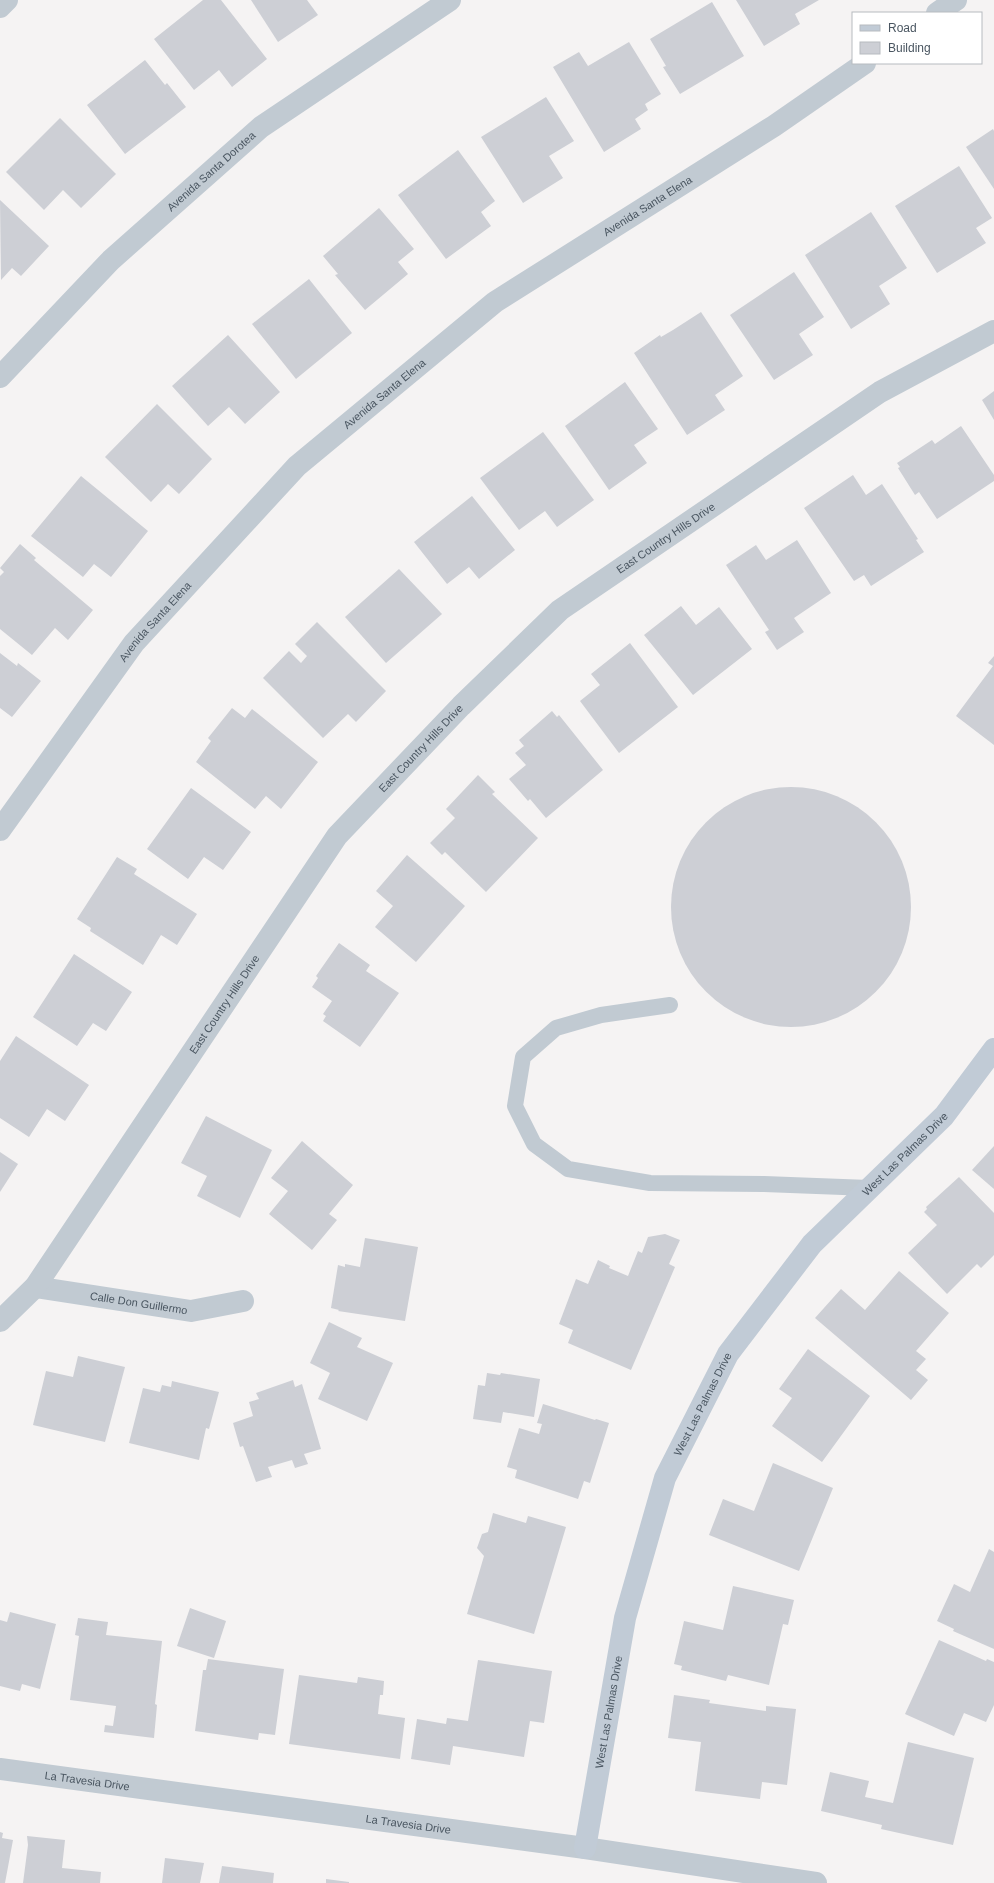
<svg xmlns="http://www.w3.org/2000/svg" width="994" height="1883" viewBox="0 0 994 1883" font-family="Helvetica,sans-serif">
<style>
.building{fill:#cdcfd5}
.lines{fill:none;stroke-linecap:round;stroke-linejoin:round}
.lane{stroke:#c1cad2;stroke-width:16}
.street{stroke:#c1cad2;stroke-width:22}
.secondary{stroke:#c1cbd6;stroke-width:22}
.labels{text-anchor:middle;stroke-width:3;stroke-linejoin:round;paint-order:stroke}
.street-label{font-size:11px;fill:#4a5661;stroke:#fff}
</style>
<rect width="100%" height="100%" fill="#f5f3f3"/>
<g class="building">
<polygon points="203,0 221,0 267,59 232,87 219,70 194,90 154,39"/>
<polygon points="251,0 307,0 318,15 278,42"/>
<polygon points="736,0 819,0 795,14 800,24 764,46"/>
<polygon points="712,2 744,56 680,94 663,67 666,66 650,39"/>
<polygon points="629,42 661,94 645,104 648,110 635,119 641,129 604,152 553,67 579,52 588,66"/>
<polygon points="145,60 165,85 167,83 186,107 125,154 87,105"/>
<polygon points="546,97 574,141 549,156 563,178 523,203 481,137"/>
<polygon points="60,118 116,174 81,208 63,190 44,210 6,172"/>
<polygon points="993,129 994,131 994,189 966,147"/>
<polygon points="458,150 495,201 481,212 491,226 446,259 398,195"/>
<polygon points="959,166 992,218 976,228 986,243 937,273 895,206"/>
<polygon points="0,200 49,246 21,276 12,268 1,280"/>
<polygon points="379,208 414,249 398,262 408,274 365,310 335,275 338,274 323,256"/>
<polygon points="871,212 907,268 879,286 890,304 851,329 805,255"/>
<polygon points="794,272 824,317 799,334 813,355 774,380 730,315"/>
<polygon points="309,279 352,333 296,379 252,324"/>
<polygon points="701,312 743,376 715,395 725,410 687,435 634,353 660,335 661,337 673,330"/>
<polygon points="228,335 280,392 245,424 229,407 208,426 172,386"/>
<polygon points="625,382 658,429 634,445 647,463 609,490 565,426"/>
<polygon points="994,391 994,420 982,400"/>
<polygon points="157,404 212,459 179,494 168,484 151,502 105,457"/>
<polygon points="961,426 994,475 994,481 937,519 919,492 915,495 898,468 900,467 897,463 932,440 935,444"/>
<polygon points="543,432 594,500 557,527 545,511 519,530 480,478"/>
<polygon points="853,475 866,495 882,484 918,539 916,540 924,552 871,586 864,575 854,581 804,508"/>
<polygon points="81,476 148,531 111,577 94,564 83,577 31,536"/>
<polygon points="472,496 515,550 479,579 469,567 447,584 414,542"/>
<polygon points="797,540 831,593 794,618 804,632 777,650 765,632 769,630 726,565 756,545 766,560"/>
<polygon points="20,544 36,558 34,560 93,610 68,640 55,628 32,655 0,629 0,576 4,572 0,568"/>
<polygon points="399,569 442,614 386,663 345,617"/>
<polygon points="681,606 696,625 719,607 752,649 693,695 644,635"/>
<polygon points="317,622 386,691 356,722 348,714 323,738 263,678 289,651 301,663 307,656 295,644"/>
<polygon points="630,643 678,707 619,753 580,701 600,685 591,674"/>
<polygon points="0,653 17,666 18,663 41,681 12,717 0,708"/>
<polygon points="994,656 994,745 956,716 993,666 988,663"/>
<polygon points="232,708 245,718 252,709 318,762 281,809 266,796 255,809 196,762 211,741 208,738"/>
<polygon points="552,711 557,717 559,715 603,770 546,818 530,799 528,801 509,779 526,765 515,753 524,746 519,740"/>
<polygon points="478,775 495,792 492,794 538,838 486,892 445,852 442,855 430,843 455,818 446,809"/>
<circle cx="791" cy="907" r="120"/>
<polygon points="191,788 251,832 223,870 204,857 188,879 147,849"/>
<polygon points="407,855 465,906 416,962 375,927 393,906 376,891"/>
<polygon points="117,857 137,869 134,874 197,914 177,945 161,935 143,965 90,931 91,928 77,919"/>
<polygon points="339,943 370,965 366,971 399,993 360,1047 323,1021 326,1016 323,1014 332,1001 312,987 318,978 316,976"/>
<polygon points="74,954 132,992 106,1031 93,1023 77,1046 33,1017"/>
<polygon points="16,1036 89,1085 65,1121 47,1109 29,1137 0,1118 0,1061"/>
<polygon points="206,1116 272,1150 240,1218 197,1196 207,1176 181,1163"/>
<polygon points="302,1141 353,1185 329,1214 337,1220 312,1250 269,1214 288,1191 271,1178"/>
<polygon points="994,1146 994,1189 972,1170"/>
<polygon points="0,1152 18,1164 0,1192"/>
<polygon points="959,1177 994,1213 994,1255 981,1268 977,1264 947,1294 908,1253 937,1225 924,1212 927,1209 926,1207"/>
<polygon points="665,1234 680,1240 669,1264 675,1267 631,1370 568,1343 573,1330 559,1324 576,1279 588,1284 598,1260 610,1266 609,1268 628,1276 638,1251 642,1253 648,1237"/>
<polygon points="365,1238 418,1247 405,1321 338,1311 339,1310 331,1308 338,1265 345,1267 345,1264 360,1267"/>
<polygon points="899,1271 949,1313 916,1351 926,1359 916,1370 928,1380 911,1400 815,1318 841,1289 865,1310"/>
<polygon points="329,1322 362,1338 357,1347 393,1363 367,1421 318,1399 330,1373 310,1363"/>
<polygon points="808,1349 870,1396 822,1462 772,1426 792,1398 779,1389"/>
<polygon points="78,1356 125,1367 105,1442 33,1425 46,1371 73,1377"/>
<polygon points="487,1373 500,1375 501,1373 540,1379 534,1417 503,1412 501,1423 473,1419 478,1385 485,1386"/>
<polygon points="293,1380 295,1387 302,1384 321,1449 304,1454 308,1464 295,1468 292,1460 268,1467 272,1477 256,1482 243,1446 240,1447 233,1423 253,1416 249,1402 259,1399 256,1393"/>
<polygon points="172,1381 219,1392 209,1429 206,1428 199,1460 129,1443 143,1388 160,1392 162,1385 171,1387"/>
<polygon points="543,1404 595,1420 596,1419 609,1423 590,1483 584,1481 578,1499 515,1478 517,1470 507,1467 519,1428 539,1434 542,1424 537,1423"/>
<polygon points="773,1463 833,1488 799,1571 709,1535 723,1499 754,1511"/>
<polygon points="493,1513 526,1523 528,1516 566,1527 534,1634 467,1614 484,1556 477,1548 482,1534 488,1532"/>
<polygon points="989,1549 994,1552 994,1649 953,1631 954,1629 937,1621 954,1584 970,1592"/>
<polygon points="733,1586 794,1600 788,1625 783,1624 769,1685 728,1675 726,1681 681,1670 682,1666 674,1664 684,1621 723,1630"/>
<polygon points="190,1608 226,1621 214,1658 177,1646"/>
<polygon points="10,1612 56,1624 40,1689 22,1684 20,1691 0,1686 0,1620 7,1622"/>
<polygon points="78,1618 108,1622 106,1635 162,1641 155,1704 157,1705 154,1738 104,1732 105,1725 113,1726 116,1706 70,1700 79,1636 75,1635"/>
<polygon points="939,1640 986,1661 987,1659 994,1662 994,1705 986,1722 964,1713 954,1736 905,1714"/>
<polygon points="208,1659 284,1669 275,1735 259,1733 258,1740 195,1731 203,1670 206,1670"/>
<polygon points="478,1660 552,1671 544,1723 530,1721 524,1757 453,1746 450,1765 411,1759 417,1719 446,1724 447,1718 468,1721"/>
<polygon points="299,1675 357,1683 358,1677 384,1681 383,1695 380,1695 378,1714 405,1718 400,1759 289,1744"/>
<polygon points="674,1695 710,1700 709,1703 766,1711 766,1706 796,1709 787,1785 762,1782 760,1799 695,1791 701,1742 668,1738"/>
<polygon points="908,1742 974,1758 953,1845 881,1829 882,1825 821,1811 830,1772 869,1781 865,1797 893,1803"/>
<polygon points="0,1832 3,1833 2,1838 13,1840 5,1883 0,1883"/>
<polygon points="27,1836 65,1840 62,1868 101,1872 100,1883 23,1883 28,1845"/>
<polygon points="165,1858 204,1863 200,1883 162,1883"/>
<polygon points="222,1866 274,1873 273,1883 219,1883"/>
<polygon points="326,1879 349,1882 349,1883 326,1883"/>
</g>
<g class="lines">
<polyline class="lane" points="670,1005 601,1015 556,1028 523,1057 515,1106 534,1144 568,1169 650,1183 764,1184 869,1188"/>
<g class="street">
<polyline points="0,7 7,0"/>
<polyline points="937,13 956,0"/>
<path id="s1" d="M 0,377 L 111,260 L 261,127 L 450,0"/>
<path id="s2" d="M 0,830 L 134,643 L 297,466 L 495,302 L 774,126 L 865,63"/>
<path id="s3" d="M 35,1287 L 191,1311 L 243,1301"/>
<path id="s4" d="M 0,1321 L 35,1287 L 337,836 L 461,706 L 560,610 L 880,392 L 994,331"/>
<path id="s5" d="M 0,1769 L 585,1848 L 816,1883"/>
</g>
<path class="secondary" id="s6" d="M 585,1848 L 625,1618 L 665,1478 L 728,1354 L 812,1244 L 944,1116 L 994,1049"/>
</g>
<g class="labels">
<g class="street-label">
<text dy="4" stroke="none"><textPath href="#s1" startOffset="295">Avenida Santa Dorotea</textPath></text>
<text dy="4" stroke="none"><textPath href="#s2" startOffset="908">Avenida Santa Elena</textPath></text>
<text dy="4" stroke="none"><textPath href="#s2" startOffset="584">Avenida Santa Elena</textPath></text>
<text dy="4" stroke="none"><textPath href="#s4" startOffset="1037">East Country Hills Drive</textPath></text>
<text dy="4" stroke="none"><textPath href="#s2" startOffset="260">Avenida Santa Elena</textPath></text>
<text dy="4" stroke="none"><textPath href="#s4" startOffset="713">East Country Hills Drive</textPath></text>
<text dy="4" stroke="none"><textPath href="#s4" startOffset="389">East Country Hills Drive</textPath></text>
<text dy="4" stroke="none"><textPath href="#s6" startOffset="786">West Las Palmas Drive</textPath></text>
<text dy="4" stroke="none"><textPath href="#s3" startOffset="105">Calle Don Guillermo</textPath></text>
<text dy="4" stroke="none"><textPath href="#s6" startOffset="462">West Las Palmas Drive</textPath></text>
<text dy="4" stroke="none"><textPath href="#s6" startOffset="138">West Las Palmas Drive</textPath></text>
<text dy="4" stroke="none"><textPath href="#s5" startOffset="88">La Travesia Drive</textPath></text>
<text dy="4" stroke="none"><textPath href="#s5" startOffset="412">La Travesia Drive</textPath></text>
</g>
</g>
<rect x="852" y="12" width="130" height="52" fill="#ffffff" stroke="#b7bbc0"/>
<rect x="860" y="25" width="20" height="6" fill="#c1cbd6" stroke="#b7bbc0"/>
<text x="888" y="32" font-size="12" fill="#4a5661">Road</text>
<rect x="860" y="42" width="20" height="12" fill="#cdcfd5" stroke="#b7bbc0"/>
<text x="888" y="52" font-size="12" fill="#4a5661">Building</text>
</svg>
